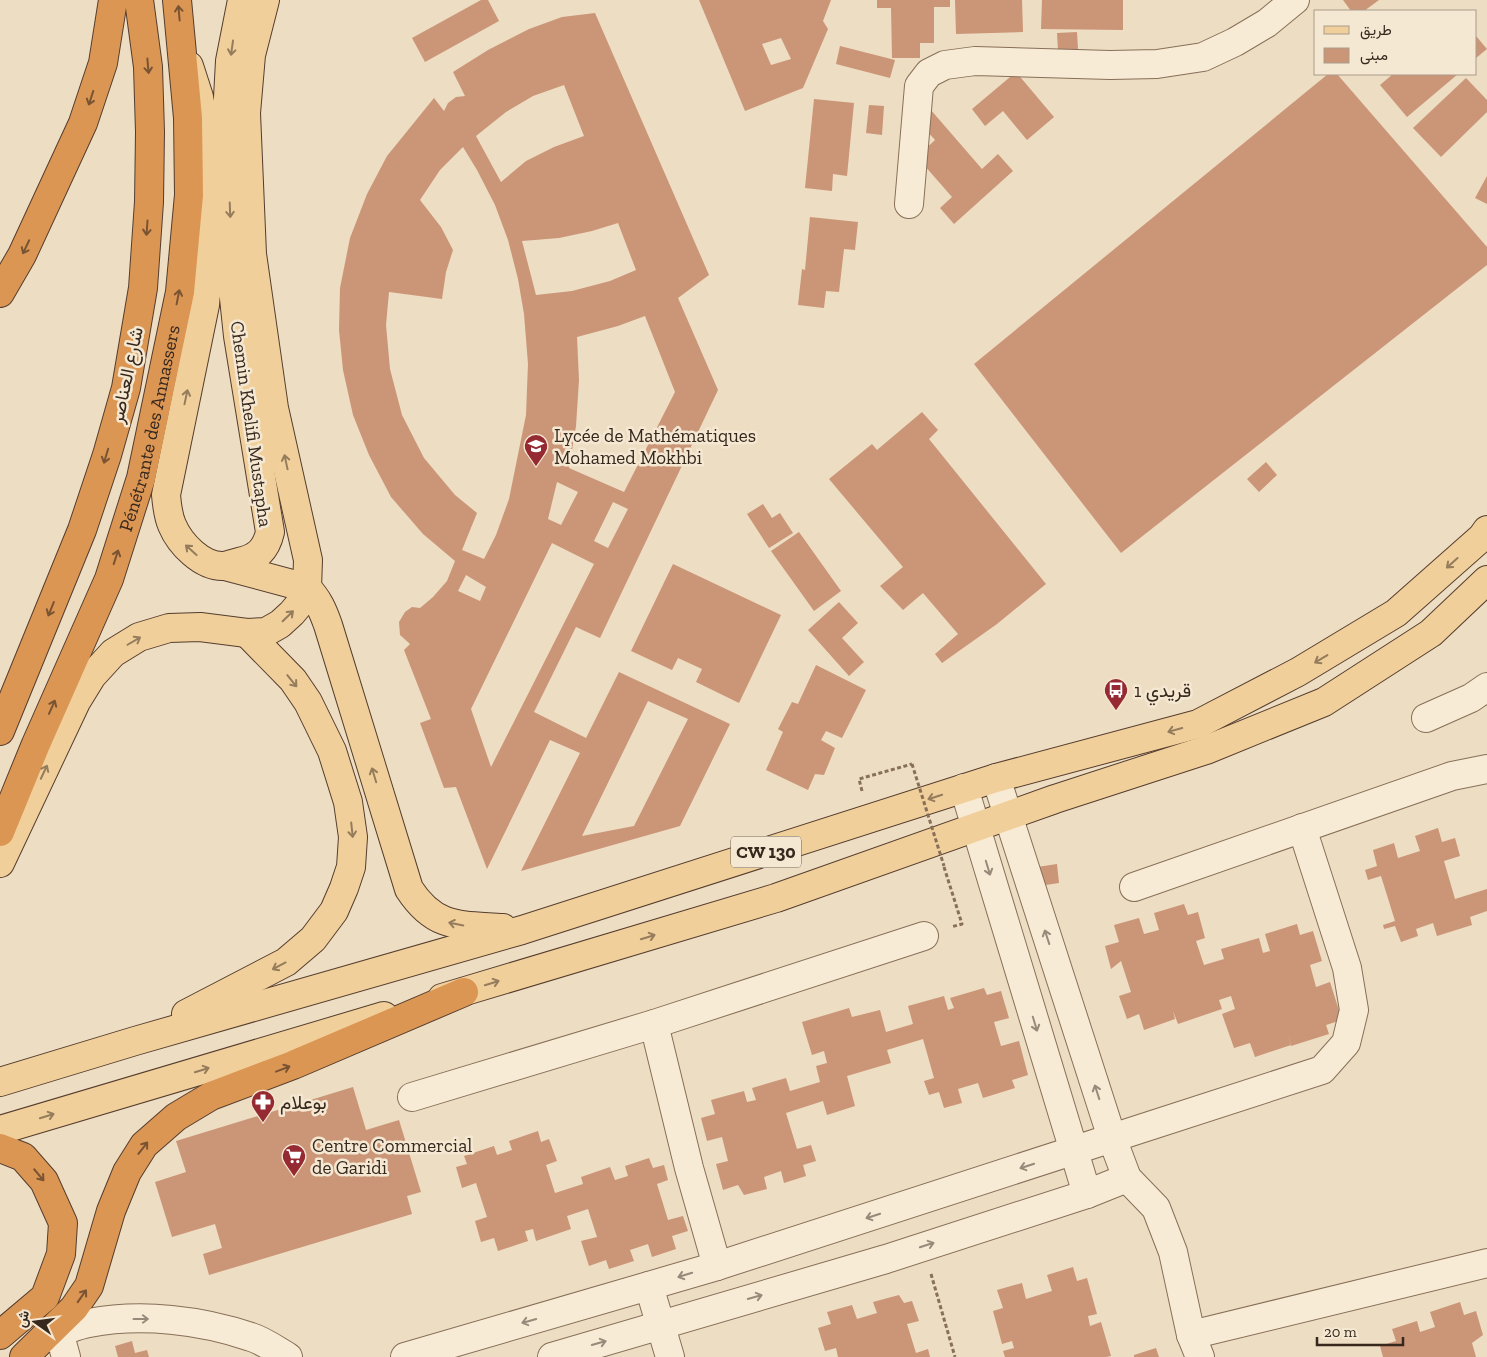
<svg xmlns="http://www.w3.org/2000/svg" width="1487" height="1357" viewBox="0 0 1487 1357" font-family="'Zilla Slab',Vazirmatn,serif">
<style>
.building{fill:#cb9578;fill-rule:evenodd}
.lines{fill:none;stroke-linecap:round;stroke-linejoin:round}
.minor-casing{stroke:#876f59;stroke-width:30}
.major-casing{stroke:#553d2e;stroke-width:30}
.highway-casing{stroke:#553d2e;stroke-width:30}
.path{stroke:#876f59;stroke-width:3;stroke-dasharray:4 2.5;stroke-linecap:butt}
.minor{stroke:#f8ebd5;stroke-width:28}
.major{stroke:#f0cf9a;stroke-width:28}
.highway{stroke:#dc9653;stroke-width:28}
.path-bridge{stroke:#876f59;stroke-width:3;stroke-dasharray:4 2.5;stroke-linecap:butt}
.oneway{stroke:#795433}
.oneway2{stroke:#947c5c}
.oneway3{stroke:#988a7a}
.labels{text-anchor:middle;stroke-width:5;stroke-linejoin:round;paint-order:stroke}
.shield{fill:#f5e8d2;stroke:#706254;stroke-width:1}
.shield-label{font-size:18px;font-weight:bold;fill:#37281e}
.street-label{font-size:19px;fill:#37281e;stroke:#f5e8d2}
.poi-label{font-size:19px;fill:#37281e;stroke:#f5e8d2;text-anchor:start}
</style>
<rect width="100%" height="100%" fill="#edddc2"/>
<g class="building">
<polygon points="481,0 488,0 499,21 425,62 412,38"/>
<path d="M 699,0 L 831,0 L 823,21 L 828,29 L 803,88 L 745,111 ZM 781,38 L 791,59 L 771,65 L 762,44 Z"/>
<polygon points="877,0 950,0 950,7 934,7 934,43 920,43 920,58 892,58 891,8 877,8"/>
<polygon points="955,0 1022,0 1023,32 956,34"/>
<polygon points="1042,0 1123,0 1123,30 1041,29"/>
<polygon points="1343,0 1379,0 1364,11 1351,11"/>
<path d="M 595,13 L 709,275 L 678,298 L 718,390 L 600,638 L 576,627 L 534,712 L 586,738 L 619,672 L 730,724 L 680,826 L 521,871 L 580,753 L 550,740 L 487,869 L 456,787 L 444,788 L 420,723 L 431,719 L 404,650 L 410,644 L 400,635 L 399,622 L 405,612 L 412,607 L 420,608 L 433,597 L 447,581 L 455,561 L 423,534 L 391,497 L 369,455 L 353,415 L 343,370 L 339,330 L 340,288 L 350,238 L 367,194 L 387,156 L 434,98 L 444,111 L 448,103 L 456,97 L 465,96 L 453,72 L 488,50 L 529,29 L 562,17 ZM 564,85 L 584,136 L 554,147 L 526,161 L 501,182 L 476,136 L 506,112 L 533,96 ZM 463,147 L 477,170 L 495,205 L 508,240 L 518,279 L 524,314 L 528,364 L 526,415 L 509,499 L 496,535 L 484,559 L 462,550 L 477,513 L 455,495 L 424,458 L 402,415 L 390,369 L 386,325 L 389,292 L 442,299 L 446,272 L 453,250 L 441,227 L 420,200 L 440,170 ZM 618,223 L 636,270 L 610,281 L 572,291 L 536,295 L 522,241 L 559,238 L 592,231 ZM 645,316 L 675,392 L 624,492 L 569,468 L 576,426 L 579,380 L 577,337 L 618,326 ZM 557,482 L 578,492 L 561,525 L 548,519 ZM 613,502 L 628,509 L 608,548 L 594,541 ZM 552,543 L 594,564 L 491,767 L 471,709 ZM 466,575 L 486,587 L 480,601 L 458,591 ZM 648,701 L 688,719 L 634,826 L 582,836 Z"/>
<polygon points="1077,32 1078,49 1058,51 1057,33"/>
<polygon points="1476,36 1487,49 1476,58"/>
<polygon points="840,46 895,60 890,78 836,64"/>
<polygon points="1016,72 1054,117 1027,140 1003,111 985,126 972,109"/>
<polygon points="1328,74 1337,74 1487,247 1487,265 1121,553 974,364"/>
<polygon points="1393,74 1458,74 1407,117 1380,85"/>
<polygon points="1466,78 1487,100 1487,112 1441,157 1413,128"/>
<polygon points="814,99 854,103 847,176 833,174 832,191 805,188"/>
<polygon points="869,105 884,106 882,135 866,133"/>
<polygon points="930,109 982,169 998,154 1013,171 954,224 940,208 952,197 917,157 935,140 918,121"/>
<polygon points="1487,176 1487,204 1475,198"/>
<polygon points="810,217 858,222 855,250 844,249 839,292 826,291 824,308 798,305 802,269 805,270"/>
<polygon points="922,412 938,430 929,439 1046,584 997,624 942,663 935,654 958,634 923,593 903,610 880,586 903,567 829,479 872,444 877,450"/>
<polygon points="1266,462 1277,475 1259,492 1247,479"/>
<polygon points="763,504 772,518 780,513 793,533 769,548 747,514"/>
<polygon points="799,532 841,591 814,611 771,551"/>
<polygon points="673,564 781,615 739,703 696,682 702,669 678,658 672,670 631,651"/>
<polygon points="839,602 858,623 842,638 864,662 849,676 808,630"/>
<polygon points="816,665 866,690 842,738 826,731 821,740 835,748 824,775 815,774 808,790 766,770 783,732 778,729 792,702 798,704"/>
<polygon points="1438,828 1442,842 1455,838 1460,856 1444,861 1455,899 1487,889 1487,911 1470,917 1472,925 1437,936 1433,923 1416,929 1418,936 1401,942 1395,926 1384,929 1383,925 1395,921 1381,876 1368,880 1365,870 1377,866 1373,850 1394,843 1398,858 1420,851 1415,836"/>
<polygon points="1057,864 1059,883 1039,886 1037,867"/>
<polygon points="1184,904 1188,915 1198,912 1205,938 1196,941 1204,965 1224,959 1221,949 1259,938 1263,953 1270,951 1265,934 1297,924 1300,935 1313,931 1322,961 1310,965 1316,987 1330,982 1342,1020 1326,1025 1329,1034 1291,1046 1288,1033 1291,1045 1255,1057 1250,1043 1234,1048 1222,1014 1235,1009 1231,996 1219,1000 1222,1009 1178,1024 1173,1011 1175,1019 1144,1030 1139,1014 1127,1019 1119,996 1131,992 1121,961 1111,969 1105,946 1119,942 1114,925 1139,918 1144,934 1159,930 1154,913"/>
<polygon points="984,988 987,995 1001,991 1009,1018 994,1022 1001,1046 1019,1041 1028,1075 1012,1080 1015,1088 983,1098 978,1083 958,1089 962,1103 944,1108 939,1092 929,1095 924,1081 934,1078 923,1039 887,1050 891,1063 847,1076 855,1106 827,1115 823,1101 786,1113 797,1149 811,1145 816,1161 803,1165 806,1176 784,1183 781,1171 764,1177 767,1189 744,1195 738,1185 723,1190 716,1164 728,1161 722,1137 707,1141 701,1118 715,1114 711,1100 744,1091 747,1102 756,1100 752,1088 786,1078 790,1091 820,1082 816,1066 827,1063 824,1051 812,1055 802,1022 849,1008 852,1017 880,1010 886,1032 913,1024 908,1006 944,996 948,1010 954,1008 950,998"/>
<polygon points="353,1087 366,1130 399,1120 421,1192 407,1196 412,1214 209,1275 203,1254 222,1248 215,1224 172,1237 155,1182 186,1172 176,1141"/>
<polygon points="538,1131 541,1142 549,1139 557,1161 546,1165 555,1193 583,1184 581,1177 610,1167 615,1180 628,1176 625,1166 649,1158 653,1168 664,1165 668,1180 657,1184 668,1220 683,1216 688,1231 672,1236 676,1249 652,1257 648,1244 630,1250 634,1261 609,1269 606,1260 589,1266 581,1241 597,1237 588,1209 567,1216 571,1229 536,1241 533,1229 525,1231 528,1241 498,1251 494,1238 481,1242 475,1221 487,1217 476,1183 462,1188 456,1167 467,1164 464,1156 494,1146 497,1155 512,1150 509,1141"/>
<polygon points="1073,1267 1077,1281 1087,1278 1097,1314 1088,1316 1090,1326 1101,1322 1111,1356 1106,1357 1005,1357 1003,1351 1014,1348 1012,1341 1002,1344 993,1311 1003,1308 997,1290 1022,1283 1026,1299 1052,1291 1047,1275"/>
<polygon points="899,1295 904,1303 912,1301 919,1321 907,1324 916,1353 928,1349 930,1357 838,1357 836,1348 825,1351 818,1328 831,1324 827,1312 852,1305 857,1319 877,1313 873,1302"/>
<polygon points="1460,1302 1464,1315 1476,1311 1483,1335 1472,1343 1476,1357 1383,1357 1380,1346 1396,1341 1392,1329 1417,1321 1420,1332 1435,1327 1430,1312"/>
<polygon points="132,1341 135,1353 147,1350 149,1357 118,1357 115,1346"/>
<polygon points="1156,1348 1159,1357 1134,1357 1134,1355"/>
</g>
<g class="lines">
<g class="minor-casing">
<g id="minor">
<polyline points="909,204 919,86 929,73 945,65 975,61 1110,65 1157,64 1203,57 1235,42 1267,23 1295,0"/>
<polyline points="1426,718 1471,698 1487,687"/>
<polyline points="996,778 1112,1138 1127,1178 1156,1208 1173,1252 1191,1335 1200,1357"/>
<polyline points="964,788 1087,1194"/>
<polyline points="1134,887 1452,776 1487,769"/>
<polyline points="654,1024 689,1168 717,1266"/>
<polyline points="412,1097 654,1024 924,936"/>
<polyline points="649,1286 670,1357"/>
<polyline points="59,1332 66,1357"/>
<polyline points="1191,1335 1487,1263"/>
<path d="M 43,1339 C 57,1333 73,1326 89,1323 C 142,1313 201,1320 251,1337 C 264,1341 276,1350 288,1357"/>
<polyline points="405,1357 717,1266 1322,1070 1346,1043 1354,1010 1347,968 1302,828"/>
<polyline points="552,1357 886,1259 1087,1194 1127,1178"/>
</g>
</g>
<g class="major-casing">
<g id="major">
<path d="M 189,66 L 199,97 L 203,121 L 210,243 L 205,305 L 166,495 C 167,506 168,516 172,525 C 180,544 202,567 224,566 C 229,565 235,563 239,562 C 257,558 266,550 270,532 L 238,336 L 232,279 L 227,116 L 230,61 L 242,0"/>
<path d="M 225,566 L 307,588 C 318,599 323,611 328,625 L 409,889 C 435,929 460,925 503,928"/>
<polyline points="0,863 76,702 92,676 113,653 139,637 169,628 200,627 247,633 266,632 280,624 292,613 302,601 307,588 308,560 274,408 252,254 246,113 251,55 265,0"/>
<polyline points="442,998 776,898 1055,799 1206,750 1324,702 1431,633 1487,580"/>
<polyline points="186,1014 286,962 313,939 334,911 344,888 351,867 353,837 348,802 332,751 308,702 293,680 247,633"/>
<polyline points="0,1082 135,1041 522,930 996,778 1198,724 1298,672 1396,613 1482,537 1487,530"/>
<polyline points="0,1130 384,1016"/>
</g>
</g>
<g class="highway-casing">
<g id="highway">
<polyline points="0,293 22,255 83,123 103,63 113,0"/>
<polyline points="0,731 82,530 107,455 126,388 143,288 149,202 150,132 148,67 139,0"/>
<path id="s1" d="M 0,832 L 36,744 L 109,579 L 141,478 L 180,292 L 189,195 L 188,118 L 177,0"/>
<polyline points="0,1148 23,1157 44,1181 63,1223 61,1254 45,1297 0,1335"/>
<polyline points="24,1357 74,1308 89,1286 111,1211 127,1172 144,1145 176,1117 211,1096 293,1065 464,992"/>
</g>
</g>
<g class="path">
<polyline points="862,791 859,779 912,764"/>
<polyline points="944,867 962,924 951,927"/>
<polyline points="931,1274 955,1357"/>
</g>
<use href="#minor" class="minor"/>
<use href="#major" class="major"/>
<use href="#highway" class="highway"/>
<polyline class="path-bridge" points="912,764 944,866"/>
</g>
<defs><path id="oneway-shaft" d="M-6 0H5M1.5-3L5.5 0L1.5 3" fill="none" stroke-width="1.6" stroke-linecap="round" stroke-linejoin="round" transform="scale(1.25)"/></defs>
<g class="oneway">
<use href="#oneway-shaft" transform="translate(179 13) rotate(-95)"/>
<use href="#oneway-shaft" transform="translate(148 66) rotate(85)"/>
<use href="#oneway-shaft" transform="translate(91 98) rotate(108)"/>
<use href="#oneway-shaft" transform="translate(147 228) rotate(94)"/>
<use href="#oneway-shaft" transform="translate(26 247) rotate(115)"/>
<use href="#oneway-shaft" transform="translate(178 297) rotate(-79)"/>
<use href="#oneway-shaft" transform="translate(106 456) rotate(107)"/>
<use href="#oneway-shaft" transform="translate(116 557) rotate(-72)"/>
<use href="#oneway-shaft" transform="translate(51 609) rotate(112)"/>
<use href="#oneway-shaft" transform="translate(52 707) rotate(-66)"/>
<use href="#oneway-shaft" transform="translate(283 1069) rotate(-21)"/>
<use href="#oneway-shaft" transform="translate(143 1148) rotate(-52)"/>
<use href="#oneway-shaft" transform="translate(39 1175) rotate(50)"/>
<use href="#oneway-shaft" transform="translate(82 1296) rotate(-55)"/>
</g>
<g class="oneway2">
<use href="#oneway-shaft" transform="translate(232 48) rotate(98)"/>
<use href="#oneway-shaft" transform="translate(230 210) rotate(88)"/>
<use href="#oneway-shaft" transform="translate(186 397) rotate(-78)"/>
<use href="#oneway-shaft" transform="translate(286 462) rotate(-102)"/>
<use href="#oneway-shaft" transform="translate(191 550) rotate(-138)"/>
<use href="#oneway-shaft" transform="translate(1452 563) rotate(138)"/>
<use href="#oneway-shaft" transform="translate(288 616) rotate(-44)"/>
<use href="#oneway-shaft" transform="translate(134 641) rotate(-30)"/>
<use href="#oneway-shaft" transform="translate(1321 659) rotate(149)"/>
<use href="#oneway-shaft" transform="translate(292 681) rotate(51)"/>
<use href="#oneway-shaft" transform="translate(1175 730) rotate(165)"/>
<use href="#oneway-shaft" transform="translate(44 772) rotate(-65)"/>
<use href="#oneway-shaft" transform="translate(374 775) rotate(-107)"/>
<use href="#oneway-shaft" transform="translate(935 797) rotate(162)"/>
<use href="#oneway-shaft" transform="translate(352 830) rotate(84)"/>
<use href="#oneway-shaft" transform="translate(456 924) rotate(-169)"/>
<use href="#oneway-shaft" transform="translate(648 937) rotate(-17)"/>
<use href="#oneway-shaft" transform="translate(279 966) rotate(152)"/>
<use href="#oneway-shaft" transform="translate(492 983) rotate(-17)"/>
<use href="#oneway-shaft" transform="translate(202 1070) rotate(-17)"/>
<use href="#oneway-shaft" transform="translate(47 1116) rotate(-17)"/>
</g>
<g class="oneway3">
<use href="#oneway-shaft" transform="translate(988 868) rotate(73)"/>
<use href="#oneway-shaft" transform="translate(1047 937) rotate(-108)"/>
<use href="#oneway-shaft" transform="translate(1035 1024) rotate(73)"/>
<use href="#oneway-shaft" transform="translate(1097 1092) rotate(-108)"/>
<use href="#oneway-shaft" transform="translate(1027 1166) rotate(162)"/>
<use href="#oneway-shaft" transform="translate(873 1216) rotate(162)"/>
<use href="#oneway-shaft" transform="translate(927 1245) rotate(-18)"/>
<use href="#oneway-shaft" transform="translate(685 1275) rotate(163)"/>
<use href="#oneway-shaft" transform="translate(755 1297) rotate(-16)"/>
<use href="#oneway-shaft" transform="translate(141 1319)"/>
<use href="#oneway-shaft" transform="translate(529 1321) rotate(164)"/>
<use href="#oneway-shaft" transform="translate(599 1343) rotate(-16)"/>
</g>
<defs>
<g id="school-pin" transform="scale(1.25)"><path d="M0 17L-7.5 6A9.5 9.5 0 1 1 7.5 6Z" fill="#952a32" stroke="#f5e8d2"/><path d="M0-5L7-2L0 1L-7-2ZM-4 1L0 2.5L4 1V4Q0 6-4 4Z" fill="#fff"/></g>
<g id="bus-pin" transform="scale(1.25)"><path d="M0 17L-7.5 6A9.5 9.5 0 1 1 7.5 6Z" fill="#952a32" stroke="#f5e8d2"/><path d="M-5-6H5V4H4V6H2V4H-2V6H-4V4H-5ZM-3.5-4V0h7V-4ZM-3.5 1.2v1.5H-2V1.2ZM2 1.2v1.5H3.5V1.2Z" fill="#fff"/></g>
<g id="pharmacy-pin" transform="scale(1.25)"><path d="M0 17L-7.5 6A9.5 9.5 0 1 1 7.5 6Z" fill="#952a32" stroke="#f5e8d2"/><path d="M-2-6h4v4h4v4h-4v4h-4v-4h-4v-4h4Z" fill="#fff"/></g>
<g id="supermarket-pin" transform="scale(1.25)"><path d="M0 17L-7.5 6A9.5 9.5 0 1 1 7.5 6Z" fill="#952a32" stroke="#f5e8d2"/><path d="M-6-5.5h2.5l.6 2H6L4.5 2H-2.5L-4.4-4H-6ZM-1.5 3.2a1.3 1.3 0 1 0 .1 0ZM3 3.2a1.3 1.3 0 1 0 .1 0Z" fill="#fff"/></g>
</defs>
<g fill-rule="evenodd">
<use href="#school-pin" x="536" y="446"/>
<use href="#bus-pin" x="1116" y="690"/>
<use href="#pharmacy-pin" x="263" y="1102"/>
<use href="#supermarket-pin" x="294" y="1156"/>
</g>
<g class="labels">
<rect class="shield" x="731" y="836.5" width="70" height="31" rx="4"/>
<g class="shield-label">
<text x="766" y="858">CW 130</text>
</g>
<g class="street-label">
<text transform="translate(126 375) rotate(-78)" y="7">شارع العناصر</text>
<text transform="translate(252 424) rotate(82)" y="7">Chemin Khelifi Mustapha</text>
<text dy="7" stroke="none"><textPath href="#s1" startOffset="432">Pénétrante des Annassers</textPath></text>
</g>
<g class="poi-label">
<text x="554" y="442">Lycée de Mathématiques<tspan x="554" dy="22">Mohamed Mokhbi</tspan></text>
<text x="1134" y="697">قريدي 1</text>
<text x="280" y="1109">بوعلام</text>
<text x="312" y="1152">Centre Commercial<tspan x="312" dy="22">de Garidi</tspan></text>
</g>
</g>
<rect x="1314" y="10" width="162" height="65" fill="#f5e8d2" stroke="#a99b8a"/>
<rect x="1324" y="26" width="25" height="8" fill="#f0cf9a" stroke="#a99b8a"/>
<text x="1360" y="35" font-size="15" fill="#37281e">طريق</text>
<rect x="1324" y="48" width="25" height="15" fill="#cb9578" stroke="#a99b8a"/>
<text x="1360" y="60" font-size="15" fill="#37281e">مبنى</text>
<g transform="translate(35 1322) rotate(284)" stroke="#f5e8d2" stroke-width="4" paint-order="stroke">
<path d="M0-4L9 19L0 12L-9 19Z" fill="#37281e"/>
<text y="-8" font-size="14" font-weight="bold" text-anchor="middle" fill="#37281e">ش</text>
</g>
<path d="M1317 1337v8h86v-8" fill="none" stroke="#37281e" stroke-width="2.5"/>
<text x="1324" y="1337" font-size="15" fill="#37281e" stroke="#f5e8d2" stroke-width="4" paint-order="stroke">20 m</text>
</svg>
